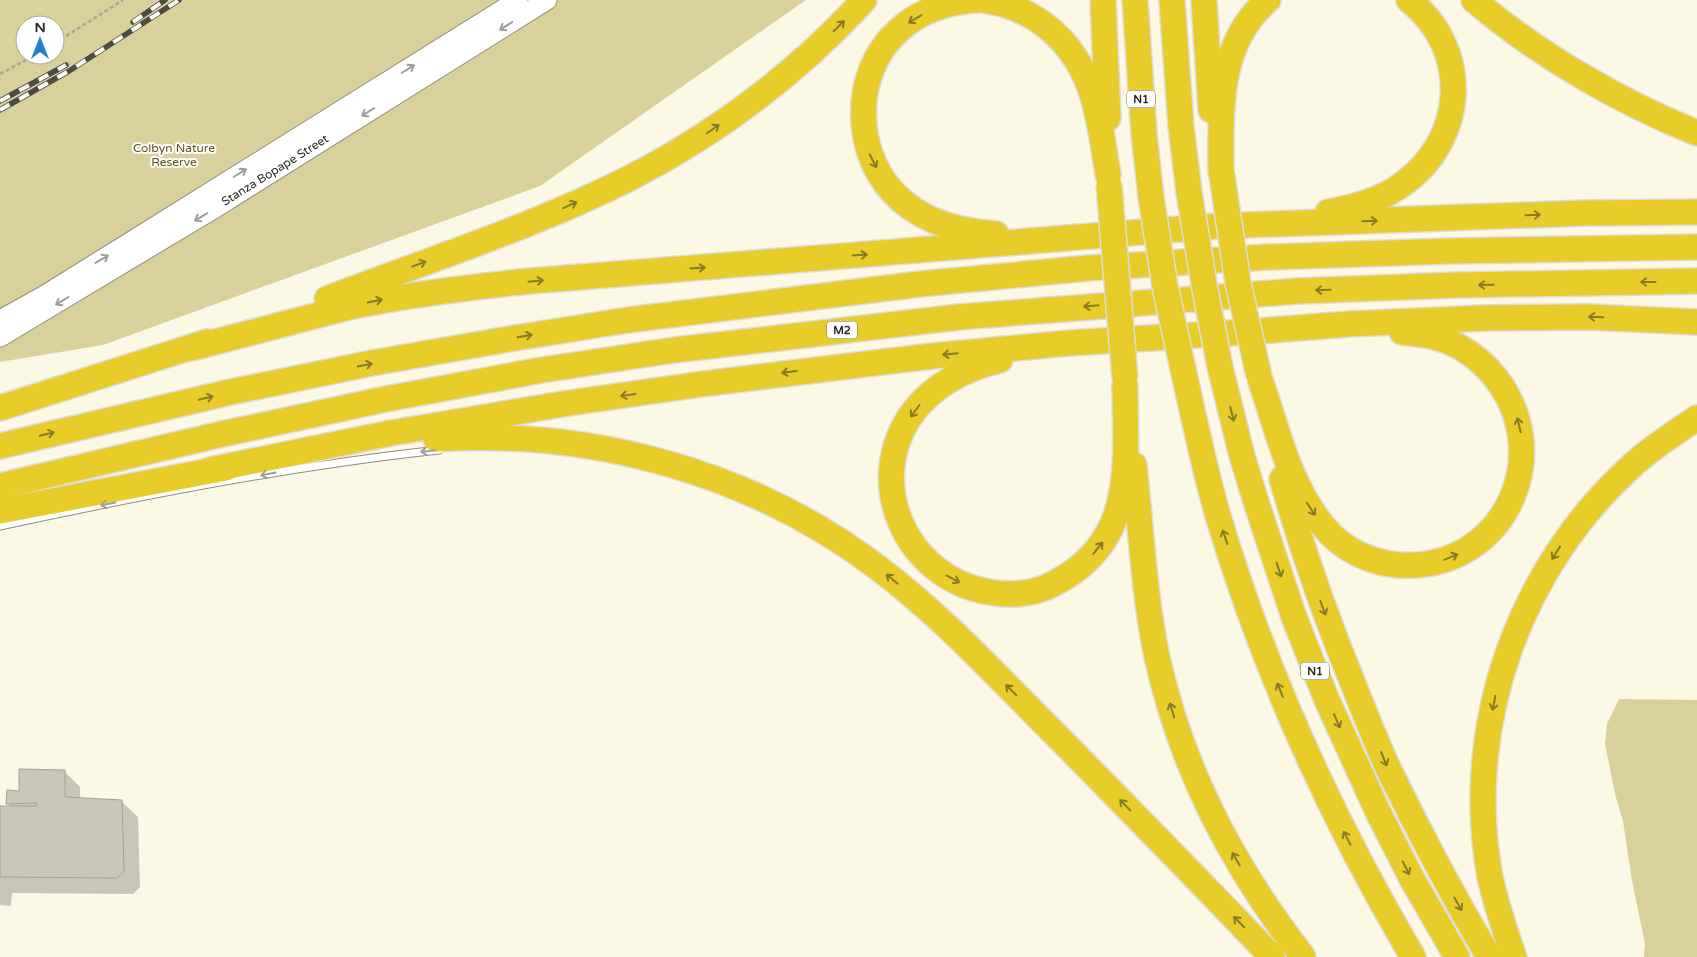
<svg xmlns="http://www.w3.org/2000/svg" width="1697" height="957" viewBox="0 0 1697 957" font-family="'Varela Round',sans-serif">
<style>
.green{fill:#d9d09c;fill-rule:evenodd}
.shadow{fill:#0003}
.building{fill:#cac7b6;stroke:#a5a291}
.lines{fill:none;stroke-linecap:round;stroke-linejoin:round}
.service-casing{stroke:#908d7d;stroke-width:9}
.secondary-casing{stroke:#908d7d;stroke-width:21}
.motorway-casing{stroke:#dddddc;stroke-width:28}
.path{stroke:#a9a699;stroke-width:2.5;stroke-dasharray:4 2.5;stroke-linecap:butt}
.service{stroke:#fff;stroke-width:7}
.secondary{stroke:#fff;stroke-width:19}
.motorway{stroke:#e8cc2a;stroke-width:25}
.rail-casing{stroke:#4d4c43;stroke-width:5.5}
.rail{stroke:#fff;stroke-width:4;stroke-dasharray:11;stroke-linecap:butt}
.motorway-bridge-casing{stroke:#dddddc;stroke-width:28;stroke-linecap:butt}
.motorway-bridge{stroke:#e8cc2a;stroke-width:25}
.oneway{stroke:#897a26}
.oneway2{stroke:#9f9f9c}
.labels{text-anchor:middle;stroke-width:4;stroke-linejoin:round;paint-order:stroke}
.shield{fill:#fff;stroke:#6a6964;stroke-width:1}
.shield-label{font-size:11px;font-weight:bold;fill:#2a2922}
.park-label{font-size:12px;fill:#62571d;stroke:#fff}
.street-label{font-size:12px;fill:#2a2922;stroke:#fff}
</style>
<rect width="100%" height="100%" fill="#fbf8e6"/>
<g class="green">
<path d="M 0,0 L 806,0 L 540,186 L 103,345 L 0,362 ZM 25,25 L 55,25 L 55,55 L 25,55 Z"/>
<polygon points="1619,699 1697,700 1697,957 1644,957 1645,944 1632,881 1623,821 1615,794 1605,744 1607,724"/>
</g>
<polygon class="shadow" points="64,771 80,787 80,799 121,801 138,817 140,887 133,894 12,893 11,906 0,905 0,807 11,807 7,803 20,792"/>
<polygon class="building" points="19,769 65,770 65,797 122,800 124,871 117,878 0,877 0,806 37,806 37,803 6,804 7,790 19,791"/>
<g class="lines">
<g class="service-casing">
<path id="service" d="M 0,526 C 145,495 291,466 439,450"/>
</g>
<g class="secondary-casing">
<g id="secondary">
<polyline points="0,320 45,295 119,249 518,0"/>
<polyline points="0,337 215,208 547,0"/>
</g>
</g>
<g class="motorway-casing">
<g id="motorway">
<path d="M 977,0 C 949,1 919,11 898,31 C 850,74 853,159 901,200 C 928,224 961,231 996,234"/>
<path d="M 983,0 C 1034,7 1073,40 1090,88 C 1100,115 1103,146 1108,174"/>
<polyline points="1103,0 1108,118"/>
<polyline points="1135,0 1144,134 1151,197"/>
<polyline points="1172,0 1181,127 1189,192"/>
<polyline points="1204,0 1211,110"/>
<path d="M 1474,0 C 1537,54 1620,102 1697,133"/>
<path d="M 1221,172 C 1221,110 1217,43 1268,0"/>
<path d="M 1328,212 C 1355,207 1381,200 1403,184 C 1467,138 1471,49 1409,0"/>
<path d="M 327,299 C 428,260 533,227 630,178 C 717,133 798,72 864,0"/>
<path d="M 192,348 L 353,306 C 412,294 470,287 530,281 L 1217,226 L 1585,213 L 1697,212"/>
<path d="M 1000,360 C 967,368 936,383 914,411 C 862,480 905,578 989,592 C 1011,596 1035,594 1055,583 C 1082,569 1104,547 1115,518 C 1130,477 1125,429 1125,386"/>
<polyline points="1220,367 1242,456 1258,508 1294,617 1326,698 1378,812 1412,879 1457,957"/>
<path d="M 1183,369 C 1194,418 1204,468 1218,516 C 1264,670 1331,818 1413,957"/>
<path d="M 1261,382 C 1278,432 1289,485 1324,527 C 1342,549 1370,563 1399,565 C 1506,572 1561,449 1489,370 C 1474,354 1453,341 1431,336 C 1422,334 1412,333 1402,332"/>
<polyline points="0,408 207,342"/>
<path d="M 436,439 C 592,429 751,472 877,567 C 941,615 996,675 1053,732 C 1127,807 1200,881 1272,957"/>
<polyline points="0,446 226,393 372,363 509,339 628,320 920,284 1089,268 1268,257 1450,251 1697,247"/>
<path d="M 1134,465 C 1141,528 1144,595 1157,657 C 1182,770 1232,865 1303,957"/>
<polyline points="210,470 391,433 569,403 702,384 932,356 1069,343 1246,332 1349,324 1485,318 1589,317 1697,322"/>
<path d="M 1282,479 C 1302,549 1326,618 1354,686 C 1365,714 1376,742 1389,770 C 1420,834 1453,896 1489,957"/>
<polyline points="0,486 222,434 386,399 542,370 674,350 779,338 959,317 1298,291 1457,285 1697,281"/>
<polyline points="0,511 226,468"/>
<path d="M 1514,957 C 1505,931 1496,904 1490,877 C 1462,725 1520,565 1635,463 C 1654,446 1676,432 1697,418"/>
</g>
</g>
<g class="path">
<polyline points="55,43 123,0"/>
<polyline points="0,74 35,55"/>
</g>
<use href="#service" class="service"/>
<use href="#secondary" class="secondary"/>
<use href="#motorway" class="motorway"/>
<g class="rail-casing">
<g id="rail">
<polyline points="133,22 165,0"/>
<polyline points="0,101 66,65"/>
<polyline points="0,110 69,71 179,0"/>
</g>
</g>
<use href="#rail" class="rail"/>
<g class="motorway-bridge-casing">
<g id="motorway-bridge">
<polyline points="1222,176 1238,283 1259,376"/>
<polyline points="1109,185 1125,378"/>
<polyline points="1189,192 1204,284 1220,367"/>
<polyline points="1151,197 1165,286 1183,369"/>
</g>
</g>
<use href="#motorway-bridge" class="motorway-bridge"/>
</g>
<defs><path id="oneway-shaft" d="M-6 0H5M1.5-3L5.5 0L1.5 3" fill="none" stroke-width="1.6" stroke-linecap="round" stroke-linejoin="round" transform="scale(1.25)"/></defs>
<g class="oneway">
<use href="#oneway-shaft" transform="translate(915 19) rotate(149)"/>
<use href="#oneway-shaft" transform="translate(839 26) rotate(-45)"/>
<use href="#oneway-shaft" transform="translate(713 129) rotate(-35)"/>
<use href="#oneway-shaft" transform="translate(873 161) rotate(63)"/>
<use href="#oneway-shaft" transform="translate(570 205) rotate(-24)"/>
<use href="#oneway-shaft" transform="translate(1533 215) rotate(-2)"/>
<use href="#oneway-shaft" transform="translate(1370 221) rotate(-2)"/>
<use href="#oneway-shaft" transform="translate(860 255) rotate(-4)"/>
<use href="#oneway-shaft" transform="translate(419 264) rotate(-20)"/>
<use href="#oneway-shaft" transform="translate(698 268) rotate(-4)"/>
<use href="#oneway-shaft" transform="translate(536 281) rotate(-5)"/>
<use href="#oneway-shaft" transform="translate(1648 282) rotate(180)"/>
<use href="#oneway-shaft" transform="translate(1486 285) rotate(179)"/>
<use href="#oneway-shaft" transform="translate(1323 290) rotate(178)"/>
<use href="#oneway-shaft" transform="translate(375 301) rotate(-11)"/>
<use href="#oneway-shaft" transform="translate(1091 306) rotate(175)"/>
<use href="#oneway-shaft" transform="translate(1596 317) rotate(-178)"/>
<use href="#oneway-shaft" transform="translate(525 336) rotate(-9)"/>
<use href="#oneway-shaft" transform="translate(950 354) rotate(174)"/>
<use href="#oneway-shaft" transform="translate(365 365) rotate(-11)"/>
<use href="#oneway-shaft" transform="translate(789 372) rotate(173)"/>
<use href="#oneway-shaft" transform="translate(628 395) rotate(172)"/>
<use href="#oneway-shaft" transform="translate(206 398) rotate(-13)"/>
<use href="#oneway-shaft" transform="translate(915 411) rotate(127)"/>
<use href="#oneway-shaft" transform="translate(1232 414) rotate(76)"/>
<use href="#oneway-shaft" transform="translate(1519 425) rotate(-103)"/>
<use href="#oneway-shaft" transform="translate(47 434) rotate(-13)"/>
<use href="#oneway-shaft" transform="translate(1311 509) rotate(57)"/>
<use href="#oneway-shaft" transform="translate(1225 537) rotate(-109)"/>
<use href="#oneway-shaft" transform="translate(1098 548) rotate(-51)"/>
<use href="#oneway-shaft" transform="translate(1556 553) rotate(122)"/>
<use href="#oneway-shaft" transform="translate(1451 557) rotate(-22)"/>
<use href="#oneway-shaft" transform="translate(1279 570) rotate(72)"/>
<use href="#oneway-shaft" transform="translate(892 579) rotate(-141)"/>
<use href="#oneway-shaft" transform="translate(953 579) rotate(28)"/>
<use href="#oneway-shaft" transform="translate(1323 608) rotate(69)"/>
<use href="#oneway-shaft" transform="translate(1011 690) rotate(-135)"/>
<use href="#oneway-shaft" transform="translate(1280 690) rotate(-112)"/>
<use href="#oneway-shaft" transform="translate(1494 703) rotate(101)"/>
<use href="#oneway-shaft" transform="translate(1172 710) rotate(-107)"/>
<use href="#oneway-shaft" transform="translate(1337 721) rotate(66)"/>
<use href="#oneway-shaft" transform="translate(1384 759) rotate(67)"/>
<use href="#oneway-shaft" transform="translate(1125 805) rotate(-134)"/>
<use href="#oneway-shaft" transform="translate(1347 838) rotate(-118)"/>
<use href="#oneway-shaft" transform="translate(1236 859) rotate(-120)"/>
<use href="#oneway-shaft" transform="translate(1406 868) rotate(63)"/>
<use href="#oneway-shaft" transform="translate(1458 904) rotate(61)"/>
<use href="#oneway-shaft" transform="translate(1239 922) rotate(-134)"/>
</g>
<g class="oneway2">
<use href="#oneway-shaft" transform="translate(506 26) rotate(148)"/>
<use href="#oneway-shaft" transform="translate(408 69) rotate(-32)"/>
<use href="#oneway-shaft" transform="translate(368 112) rotate(148)"/>
<use href="#oneway-shaft" transform="translate(240 173) rotate(-32)"/>
<use href="#oneway-shaft" transform="translate(201 217) rotate(149)"/>
<use href="#oneway-shaft" transform="translate(102 259) rotate(-31)"/>
<use href="#oneway-shaft" transform="translate(62 301) rotate(149)"/>
<use href="#oneway-shaft" transform="translate(428 451) rotate(174)"/>
<use href="#oneway-shaft" transform="translate(268 474) rotate(169)"/>
<use href="#oneway-shaft" transform="translate(108 504) rotate(169)"/>
</g>
<g class="labels">
<g class="shield">
<rect x="1127" y="90.5" width="28" height="17" rx="4"/>
<rect x="827" y="321.5" width="30" height="17" rx="4"/>
<rect x="1301" y="662.5" width="28" height="17" rx="4"/>
</g>
<g class="shield-label">
<text x="1141" y="103">N1</text>
<text x="842" y="334">M2</text>
<text x="1315" y="675">N1</text>
</g>
<g class="park-label">
<text x="174" y="152">Colbyn Nature<tspan x="174" dy="14">Reserve</tspan></text>
</g>
<g class="street-label">
<text transform="translate(275 170) rotate(-32)" y="4">Stanza Bopape Street</text>
</g>
</g>
<g transform="translate(40 40)"><circle r="24" fill="#ffffff" stroke="#aaa9a7"/>
<path d="M0-4L9 19L0 12L-9 19Z" fill="#227fcb"/>
<text y="-8" font-size="14" font-weight="bold" text-anchor="middle" fill="#2a2922">N</text>
</g>
</svg>
